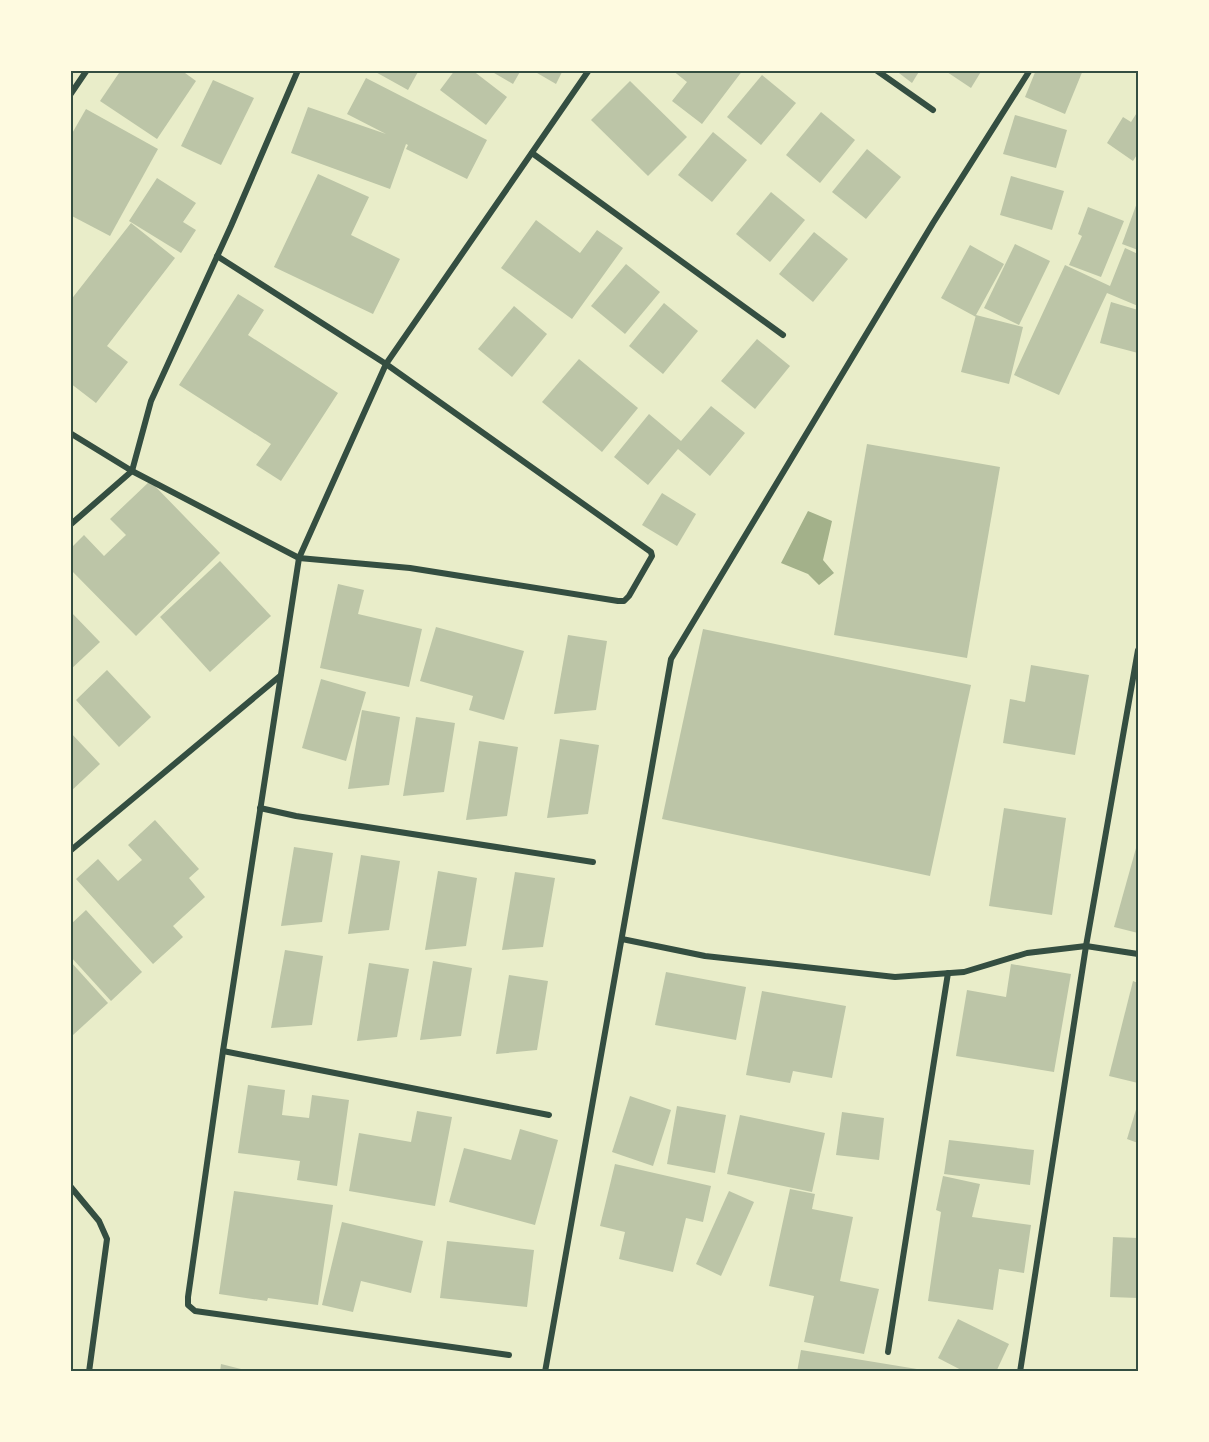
<svg xmlns="http://www.w3.org/2000/svg" width="1209" height="1442" viewBox="0 0 1209 1442" font-family="Signika,sans-serif">
<style>
.water{fill:#a3b18a}
.building{fill:#bcc5a7}
.lines{fill:none;stroke-linecap:round;stroke-linejoin:round}
.minor{stroke:#344e41;stroke-width:6}
.neatline{fill:none;stroke:#344e41;stroke-width:2}
</style>
<rect width="100%" height="100%" fill="#e9edc9"/>
<polygon class="water" points="808,511 832,521 823,560 834,573 819,585 808,574 781,563"/>
<g class="building">
<polygon points="121,70 181,70 196,81 157,139 100,101"/>
<polygon points="372,70 419,70 408,90"/>
<polygon points="455,70 472,70 507,97 486,125 440,90"/>
<polygon points="489,70 521,70 513,84"/>
<polygon points="532,70 563,70 556,84"/>
<polygon points="672,70 743,70 702,124 672,101 687,82"/>
<polygon points="895,70 920,70 912,83"/>
<polygon points="944,70 982,70 971,88"/>
<polygon points="1036,70 1083,70 1065,114 1025,97"/>
<polygon points="762,75 796,103 761,145 727,117"/>
<polygon points="366,78 487,140 467,179 406,149 408,145 406,144 390,189 291,153 308,107 386,134 347,114"/>
<polygon points="213,80 254,98 221,165 181,146"/>
<polygon points="630,81 687,137 648,176 591,120"/>
<polygon points="86,109 158,149 110,236 70,215 70,137"/>
<polygon points="1138,111 1138,153 1133,161 1107,143 1123,117 1131,122"/>
<polygon points="821,112 855,140 820,183 786,155"/>
<polygon points="1015,115 1067,130 1056,168 1003,154"/>
<polygon points="713,132 747,160 712,202 678,175"/>
<polygon points="867,149 901,177 866,219 832,192"/>
<polygon points="318,174 369,197 351,235 400,259 373,314 274,267"/>
<polygon points="1011,176 1064,191 1052,230 1000,215"/>
<polygon points="157,178 196,203 183,222 196,230 181,253 129,221"/>
<polygon points="771,192 805,220 770,262 736,234"/>
<polygon points="1138,200 1138,250 1122,244"/>
<polygon points="1088,207 1124,221 1101,277 1069,265 1082,236 1078,234"/>
<polygon points="536,220 580,253 597,230 623,248 572,319 501,268"/>
<polygon points="131,223 175,258 107,346 128,362 96,403 70,383 70,301"/>
<polygon points="814,232 848,259 813,302 779,274"/>
<polygon points="1015,244 1050,261 1019,325 984,308"/>
<polygon points="970,245 1004,264 976,315 1023,327 1009,384 961,372 976,315 976,317 941,298"/>
<polygon points="1125,248 1138,254 1138,306 1107,293 1059,395 1014,375 1065,265 1110,286"/>
<polygon points="626,264 660,292 625,334 591,306"/>
<polygon points="238,294 264,310 248,335 338,393 281,481 256,465 271,444 179,385"/>
<polygon points="1111,302 1138,310 1138,353 1100,343"/>
<polygon points="664,303 698,331 663,374 629,346"/>
<polygon points="514,306 547,334 512,377 478,349"/>
<polygon points="757,339 790,366 755,409 721,381"/>
<polygon points="579,359 638,408 602,452 542,402"/>
<polygon points="711,406 745,433 710,476 678,449 648,485 614,457 649,414 681,441"/>
<polygon points="867,444 1000,467 967,658 834,635"/>
<polygon points="150,481 220,553 136,636 70,569 70,549 84,535 104,556 126,535 110,519"/>
<polygon points="662,493 696,514 677,546 642,525"/>
<polygon points="220,561 271,616 210,672 160,617"/>
<polygon points="338,584 364,590 358,614 422,629 409,687 320,668"/>
<polygon points="70,611 100,642 70,670"/>
<polygon points="436,627 524,651 504,720 469,710 473,696 420,681"/>
<polygon points="703,629 971,685 930,876 662,819"/>
<polygon points="568,635 607,641 596,710 554,714"/>
<polygon points="1031,665 1089,675 1075,755 1003,743 1010,699 1025,702"/>
<polygon points="107,670 151,717 119,747 76,700"/>
<polygon points="321,679 366,692 346,761 302,748"/>
<polygon points="362,710 400,717 389,785 348,789"/>
<polygon points="416,717 455,723 444,792 403,796"/>
<polygon points="70,732 100,764 70,792"/>
<polygon points="560,739 599,745 588,814 547,818"/>
<polygon points="479,741 518,747 507,816 466,820"/>
<polygon points="1004,808 1066,818 1052,915 989,906"/>
<polygon points="155,820 199,869 189,878 205,897 173,926 183,937 153,964 76,879 98,859 118,881 142,860 128,845"/>
<polygon points="1138,841 1138,933 1114,927"/>
<polygon points="294,847 333,853 322,922 281,926"/>
<polygon points="361,855 400,861 389,930 348,934"/>
<polygon points="438,871 477,878 466,946 425,950"/>
<polygon points="515,872 555,878 543,947 502,950"/>
<polygon points="86,910 142,972 111,1001 70,956 70,925"/>
<polygon points="285,950 323,956 312,1025 271,1028"/>
<polygon points="70,961 108,1003 73,1035 70,1032"/>
<polygon points="433,961 472,968 461,1036 420,1040"/>
<polygon points="369,963 409,969 397,1037 357,1041"/>
<polygon points="1011,964 1071,974 1054,1072 956,1056 967,990 1006,997"/>
<polygon points="666,972 746,987 736,1040 655,1025"/>
<polygon points="509,975 548,981 537,1050 496,1054"/>
<polygon points="1133,981 1138,983 1138,1083 1109,1076"/>
<polygon points="762,991 846,1006 832,1078 793,1071 790,1083 746,1075"/>
<polygon points="248,1085 285,1090 282,1115 309,1118 312,1095 349,1100 337,1186 297,1180 300,1161 238,1153"/>
<polygon points="630,1096 671,1110 653,1166 612,1152"/>
<polygon points="1138,1103 1138,1143 1127,1139"/>
<polygon points="677,1106 726,1115 715,1173 667,1164"/>
<polygon points="417,1111 452,1117 435,1206 349,1191 359,1133 411,1142"/>
<polygon points="842,1112 884,1118 879,1160 836,1155"/>
<polygon points="740,1115 825,1133 812,1192 727,1174"/>
<polygon points="520,1129 558,1140 535,1225 449,1202 464,1148 511,1160"/>
<polygon points="949,1140 1034,1150 1030,1185 944,1174"/>
<polygon points="615,1164 711,1186 703,1222 686,1218 673,1272 619,1259 625,1232 600,1226"/>
<polygon points="943,1176 980,1184 972,1217 1031,1225 1024,1273 999,1269 993,1310 928,1301 941,1212 936,1210"/>
<polygon points="790,1189 815,1194 812,1209 853,1217 840,1281 879,1289 864,1354 804,1342 814,1296 769,1286"/>
<polygon points="234,1191 333,1205 318,1305 268,1298 267,1301 219,1294"/>
<polygon points="729,1191 754,1202 721,1276 696,1264"/>
<polygon points="342,1222 423,1241 411,1293 361,1281 353,1312 322,1305"/>
<polygon points="1113,1237 1138,1238 1138,1298 1110,1297"/>
<polygon points="447,1241 534,1250 527,1307 440,1298"/>
<polygon points="958,1319 1009,1344 996,1372 965,1372 938,1358"/>
<polygon points="801,1350 923,1370 923,1372 797,1372"/>
<polygon points="221,1364 249,1371 249,1372 220,1372"/>
</g>
<g class="lines">
<g class="minor">
<polyline points="876,70 933,110"/>
<polyline points="70,95 87,70"/>
<polyline points="532,153 783,335"/>
<polyline points="70,433 132,471 299,558 410,568 618,601 624,601 629,596 652,556 651,552 386,364 217,256"/>
<polyline points="70,525 132,471 151,401 231,226 298,70"/>
<polyline points="260,808 296,816 593,862"/>
<polyline points="70,851 280,676"/>
<polyline points="622,939 705,956 895,977 964,972 1027,953 1086,946 1138,954"/>
<polyline points="223,1051 549,1115"/>
<polyline points="70,1186 99,1221 107,1239 89,1372"/>
<polyline points="888,1352 948,973"/>
<polyline points="509,1355 195,1311 188,1305 188,1297 223,1051 299,558 386,364 589,70"/>
<polyline points="545,1372 671,659 933,223 1030,70"/>
<polyline points="1020,1372 1086,946 1138,650"/>
</g>
</g>
<rect width="1209" height="1442" fill="none" stroke="#fefae0" stroke-width="144"/>
<rect x="72" y="72" width="1065" height="1298" class="neatline"/>
</svg>
